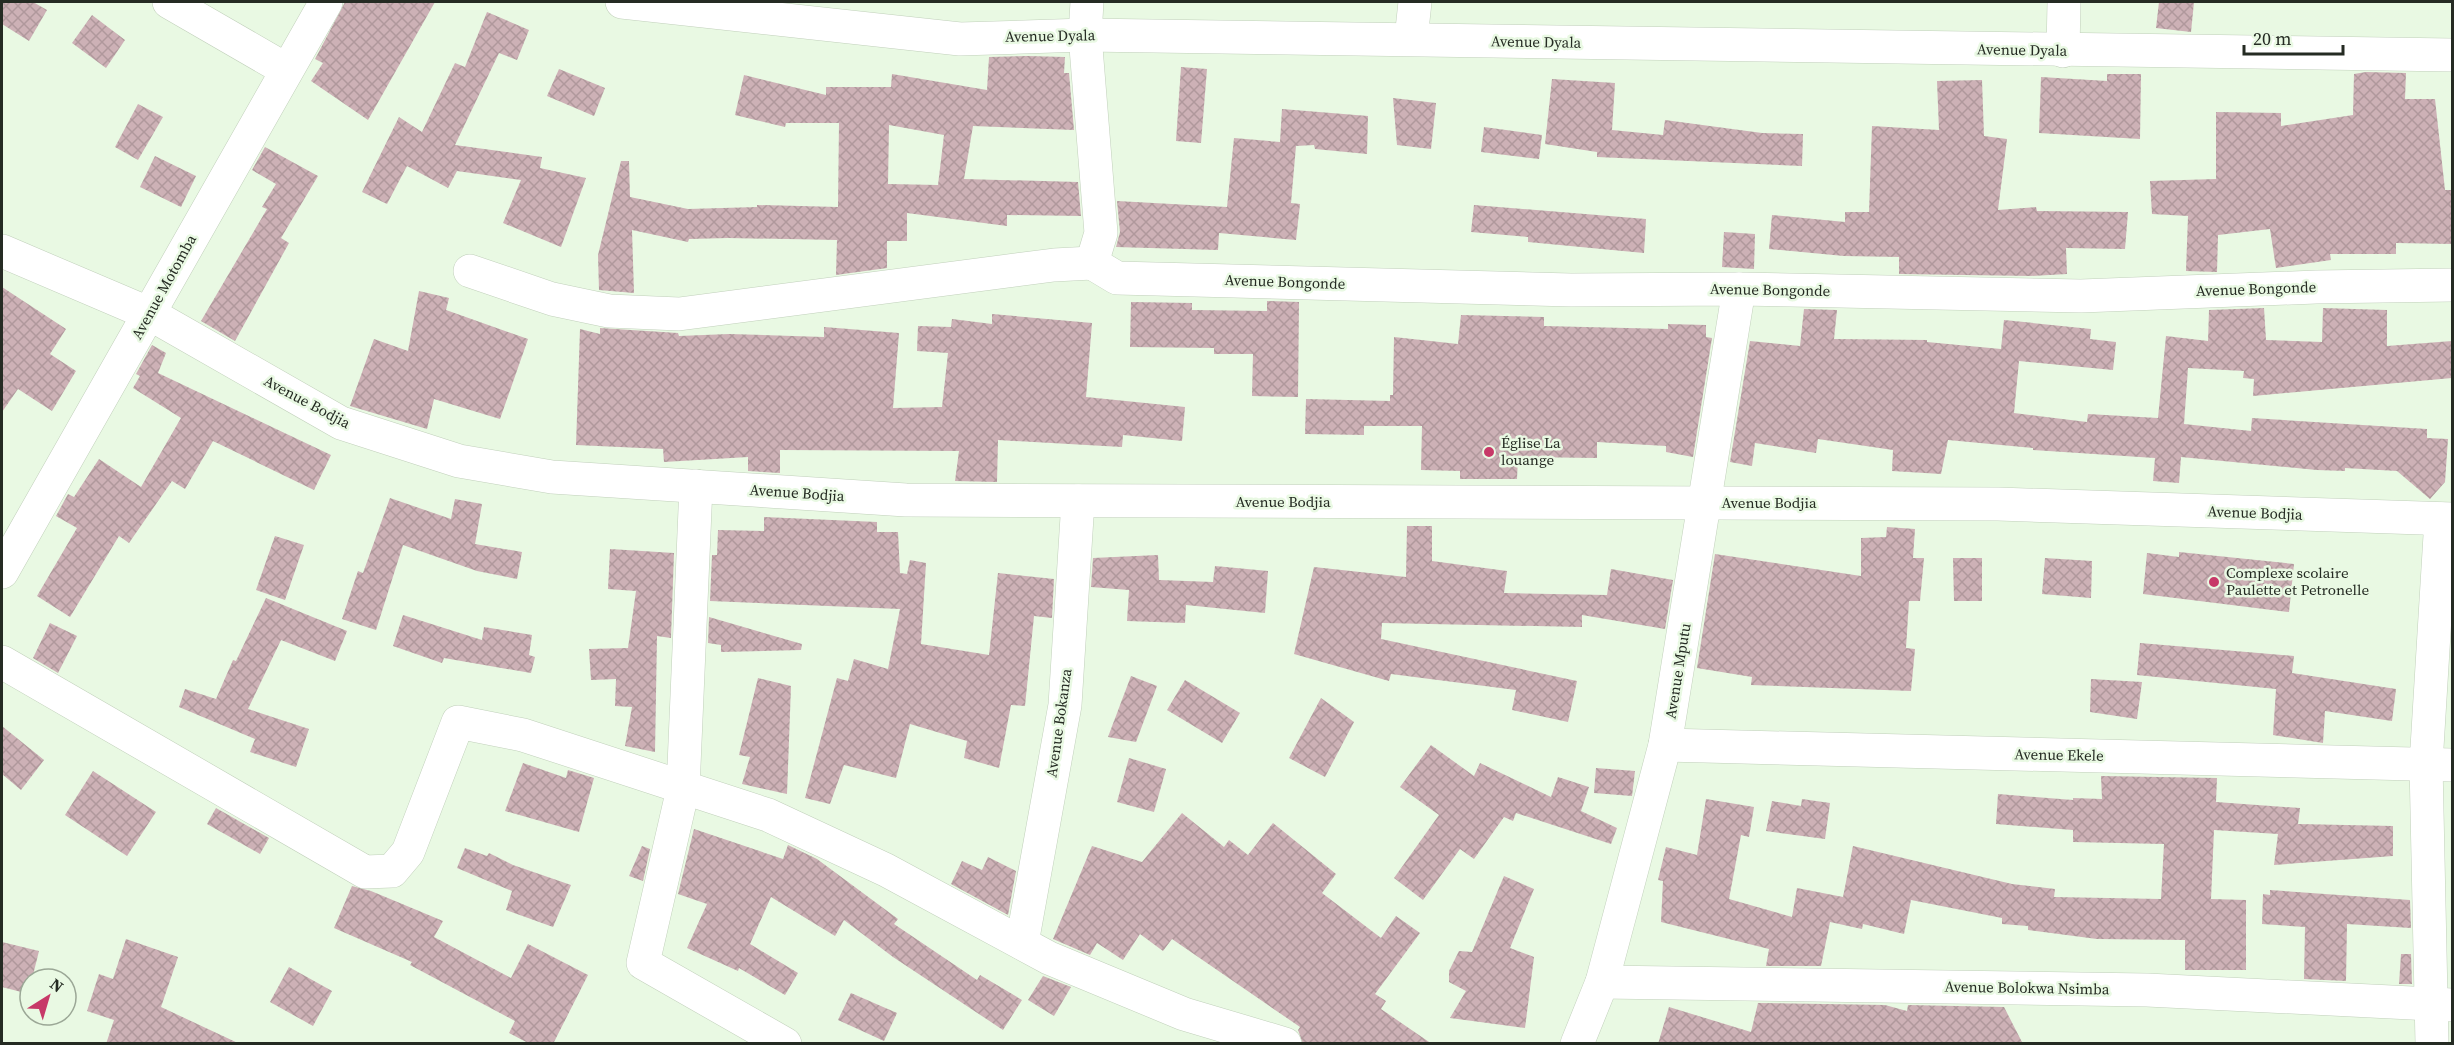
<svg xmlns="http://www.w3.org/2000/svg" width="2454" height="1045" viewBox="0 0 2454 1045" font-family="'Source Serif 4',serif">
<style>
.building{fill:url(#building-cross-hatch);fill-rule:evenodd}
.lines{fill:none;stroke-linecap:round;stroke-linejoin:round}
.minor-casing{stroke:#c1d0bb;stroke-width:34}
.minor{stroke:#fff;stroke-width:33}
.poi-dot{fill:#c73968;stroke:#e9f9e3;stroke-width:2}
.labels{text-anchor:middle;stroke-width:5;stroke-linejoin:round;paint-order:stroke}
.street-label{font-size:15px;fill:#252b23;stroke:#e9f9e3}
.poi-label{font-size:15px;fill:#252b23;stroke:#e9f9e3;text-anchor:start}
</style>
<defs>
<pattern id="building-cross-hatch" width="8" height="8" patternUnits="userSpaceOnUse" patternTransform="scale(1.5)"><rect width="8" height="8" fill="#cdb1b6"/><path d="M0 0l8 8M0 8l8-8" fill="none" stroke="#b0989c"/></pattern>
</defs>
<rect width="100%" height="100%" fill="#e9f9e3"/>
<g class="building">
<polygon points="2,2 33,2 47,10 29,41 2,24"/>
<polygon points="345,2 435,2 368,120 311,81 323,63 315,59"/>
<polygon points="2159,2 2194,2 2191,32 2156,28"/>
<polygon points="487,12 529,30 517,60 499,53 455,145 542,157 540,168 586,178 561,247 503,223 521,180 457,171 448,188 407,166 387,204 362,192 399,117 422,132 455,63 465,67"/>
<polygon points="92,15 125,40 106,68 72,43"/>
<path d="M 1028,56 L 1065,57 L 1064,73 L 1069,73 L 1074,130 L 973,126 L 964,179 L 1078,182 L 1081,216 L 1007,215 L 1007,226 L 907,213 L 907,241 L 887,241 L 887,268 L 836,275 L 837,240 L 728,238 L 689,239 L 688,242 L 632,230 L 634,293 L 599,290 L 598,255 L 621,161 L 629,161 L 630,197 L 688,209 L 757,207 L 757,205 L 838,207 L 839,123 L 786,123 L 785,127 L 735,115 L 744,75 L 826,95 L 826,87 L 891,87 L 892,74 L 987,90 L 989,57 ZM 889,125 L 944,135 L 938,185 L 888,184 Z"/>
<polygon points="1181,67 1207,69 1201,143 1176,141"/>
<polygon points="559,69 605,88 594,116 547,96"/>
<polygon points="2366,72 2406,73 2405,99 2435,99 2445,190 2452,190 2452,244 2396,243 2396,254 2330,254 2331,260 2276,268 2270,229 2218,235 2217,272 2186,271 2188,216 2152,214 2150,181 2216,179 2216,112 2281,113 2281,126 2353,115 2354,74"/>
<polygon points="2107,74 2141,74 2140,139 2039,133 2041,77 2107,81"/>
<polygon points="1552,79 1615,83 1612,130 1663,135 1665,120 1762,133 1803,134 1802,166 1597,157 1597,152 1545,144"/>
<polygon points="1982,80 1984,136 2007,139 1998,210 2036,207 2037,211 2128,212 2125,249 2066,248 2067,274 2030,276 1899,274 1899,257 1844,256 1769,249 1772,215 1845,222 1845,212 1869,212 1872,126 1939,130 1937,81"/>
<polygon points="1393,98 1436,103 1431,149 1397,145"/>
<polygon points="138,104 163,117 138,160 115,147"/>
<polygon points="1282,109 1368,116 1367,154 1315,149 1314,145 1296,146 1291,203 1300,204 1296,240 1219,233 1218,250 1116,247 1120,232 1117,201 1227,207 1234,138 1280,142"/>
<polygon points="1484,127 1542,135 1539,159 1481,152"/>
<polygon points="265,147 318,176 281,238 289,243 235,341 201,321 267,209 262,207 276,184 252,170"/>
<polygon points="155,156 196,176 181,207 140,187"/>
<polygon points="1474,205 1646,219 1644,253 1528,242 1528,237 1471,232"/>
<polygon points="1724,232 1755,234 1754,269 1722,267"/>
<polygon points="2,287 66,329 50,354 76,371 52,411 18,389 2,412"/>
<polygon points="419,291 449,298 446,310 528,339 500,419 434,399 427,429 350,406 374,339 408,351"/>
<polygon points="1267,301 1299,302 1298,397 1252,396 1253,354 1214,354 1214,348 1130,347 1131,302 1192,303 1192,310 1267,311"/>
<polygon points="2264,308 2266,340 2322,342 2323,308 2387,310 2387,346 2452,341 2452,378 2253,396 2254,379 2243,378 2244,371 2188,368 2184,424 2251,431 2252,418 2427,429 2427,438 2448,439 2445,482 2430,499 2397,471 2345,468 2345,471 2317,470 2181,457 2179,483 2153,481 2155,458 2033,450 2033,448 1948,440 1941,474 1892,471 1893,450 1818,439 1816,453 1755,443 1752,466 1730,462 1750,341 1800,346 1804,309 1837,310 1834,339 1927,340 1927,342 2001,349 2004,320 2091,329 2090,339 2116,342 2113,370 2019,361 2014,413 2087,422 2088,414 2158,418 2166,336 2208,341 2209,310"/>
<polygon points="992,314 1092,323 1086,397 1185,407 1182,441 1123,435 1122,447 998,440 997,482 955,481 959,451 780,450 780,473 748,471 748,457 664,462 663,449 576,445 580,329 600,334 600,328 678,333 679,336 729,334 824,337 824,327 899,333 893,408 942,407 948,353 917,351 918,326 951,327 952,319 992,324"/>
<polygon points="1461,315 1544,317 1544,326 1668,329 1668,324 1706,325 1706,337 1712,338 1693,457 1666,452 1666,446 1597,442 1597,458 1518,457 1517,479 1460,479 1460,471 1421,470 1422,426 1364,426 1364,435 1305,434 1306,399 1390,401 1390,395 1393,395 1394,337 1458,344"/>
<polygon points="152,345 166,353 158,373 331,455 314,490 213,441 185,489 172,481 129,543 119,536 70,617 37,596 77,528 56,516 68,494 74,497 99,459 141,487 181,418 133,388 140,376 136,374"/>
<polygon points="390,498 451,519 455,499 482,504 475,544 522,552 517,579 477,571 403,545 376,630 342,619 358,571 363,573"/>
<polygon points="764,517 877,522 877,532 898,532 900,573 907,574 910,560 926,563 921,644 989,655 998,573 1054,579 1052,618 1034,616 1025,706 1011,705 999,768 964,758 967,741 910,724 896,778 844,765 830,804 805,798 837,678 848,681 854,659 888,669 900,609 710,601 712,555 717,555 718,530 764,531"/>
<polygon points="1407,526 1432,526 1432,561 1507,571 1504,593 1607,595 1611,569 1673,580 1665,629 1582,615 1582,627 1382,623 1381,639 1577,681 1568,722 1512,710 1516,690 1391,674 1389,681 1294,654 1314,567 1406,577"/>
<polygon points="1887,527 1915,529 1913,558 1924,558 1920,601 1909,601 1906,648 1915,649 1911,691 1751,685 1752,677 1697,668 1715,554 1861,576 1861,538 1886,537"/>
<polygon points="275,536 304,545 285,600 256,590"/>
<polygon points="610,549 674,553 671,638 657,636 655,752 625,746 632,707 615,706 616,679 591,680 589,649 628,648 636,591 608,589"/>
<polygon points="2179,552 2294,564 2289,612 2143,594 2147,553 2179,557"/>
<polygon points="1158,555 1159,580 1213,582 1215,566 1268,571 1265,613 1186,605 1185,623 1127,621 1129,590 1091,587 1093,558"/>
<polygon points="1953,558 1982,558 1982,601 1954,601"/>
<polygon points="2045,558 2092,561 2091,598 2042,594"/>
<polygon points="266,598 347,631 335,661 281,640 248,709 309,729 296,767 250,752 255,739 179,707 185,689 216,699 233,660 236,661"/>
<polygon points="403,615 482,640 484,627 532,635 529,655 535,657 531,673 444,658 442,663 393,646"/>
<polygon points="709,617 802,644 801,650 721,652 721,645 708,643"/>
<polygon points="50,623 77,636 58,673 33,658"/>
<polygon points="2140,643 2294,656 2292,673 2396,689 2392,721 2325,711 2323,743 2273,735 2276,689 2137,675"/>
<polygon points="1131,676 1157,686 1136,742 1108,737"/>
<polygon points="758,678 791,686 787,794 742,784 750,757 739,755"/>
<polygon points="2091,679 2142,682 2137,719 2090,712"/>
<polygon points="1185,680 1240,713 1222,743 1167,710"/>
<polygon points="1321,698 1354,722 1325,777 1289,758"/>
<polygon points="2,726 44,760 21,790 2,774"/>
<polygon points="1431,745 1474,776 1480,763 1551,797 1558,777 1589,787 1581,811 1617,828 1611,844 1516,813 1513,821 1504,817 1474,859 1460,849 1423,900 1394,878 1439,815 1400,787"/>
<polygon points="1129,758 1166,769 1154,812 1117,802"/>
<polygon points="523,763 566,778 568,770 594,778 579,832 505,811"/>
<polygon points="1596,768 1635,771 1632,796 1594,793"/>
<polygon points="93,771 156,812 127,856 65,815"/>
<polygon points="2101,776 2217,778 2216,802 2300,808 2298,824 2393,826 2393,856 2274,865 2278,834 2214,830 2211,899 2246,900 2246,970 2185,970 2185,940 2097,939 2028,930 2028,926 2002,924 2002,918 1911,900 1904,934 1863,924 1862,929 1830,922 1821,966 1766,966 1769,949 1661,922 1663,881 1658,880 1666,847 1697,855 1706,799 1754,807 1749,837 1741,835 1729,899 1792,917 1797,888 1843,897 1853,846 2012,884 2055,889 2054,897 2161,899 2164,844 2073,842 2073,830 1996,824 1998,794 2073,800 2073,798 2102,799"/>
<polygon points="1802,799 1830,803 1825,839 1766,831 1772,801 1801,806"/>
<polygon points="216,808 269,838 260,854 207,824"/>
<polygon points="1182,813 1224,847 1229,840 1248,855 1273,823 1336,874 1322,893 1381,938 1396,916 1420,933 1375,994 1386,1001 1381,1009 1432,1044 1303,1044 1298,1030 1300,1027 1172,939 1163,951 1140,934 1123,960 1097,943 1090,955 1053,939 1092,846 1142,862"/>
<polygon points="694,829 783,859 788,845 817,859 898,919 894,924 977,980 980,975 1022,1000 1003,1030 893,957 844,920 835,936 771,897 750,944 798,973 785,995 739,968 738,971 687,948 707,904 678,894"/>
<polygon points="642,846 650,849 643,881 629,876"/>
<polygon points="465,848 487,856 489,853 513,865 571,885 553,927 506,910 512,891 457,868"/>
<polygon points="988,857 1016,871 1008,915 951,884 962,861 982,870"/>
<polygon points="1504,876 1534,889 1510,948 1534,957 1525,1028 1450,1018 1466,991 1449,982 1449,971 1459,951 1472,952"/>
<polygon points="352,886 371,891 443,921 434,937 511,978 528,944 588,975 553,1044 530,1044 509,1033 515,1021 410,965 412,962 334,928"/>
<polygon points="2270,890 2410,900 2411,928 2347,924 2346,981 2304,979 2305,927 2262,924 2263,894 2270,895"/>
<polygon points="126,939 178,957 161,1007 240,1044 106,1044 114,1020 87,1011 99,974 113,979"/>
<polygon points="2,942 39,951 32,979 30,979 29,994 2,987"/>
<polygon points="2401,954 2411,954 2412,984 2399,984"/>
<polygon points="289,967 332,991 313,1026 270,1002"/>
<polygon points="1043,976 1071,987 1054,1016 1028,1000"/>
<polygon points="851,993 897,1013 884,1041 838,1020"/>
<polygon points="1758,1003 1885,1005 1907,1011 1908,1005 2004,1007 2023,1044 1658,1044 1669,1007 1751,1032"/>
</g>
<g class="lines">
<g class="minor-casing">
<g id="minor">
<polyline points="169,2 285,69"/>
<polyline points="622,2 960,39 1085,35 2452,55"/>
<polyline points="1087,2 1085,35 1101,233 1092,263"/>
<polyline points="1411,39 1415,2"/>
<polyline points="2063,51 2064,2"/>
<polyline points="2,251 150,314 341,423 459,461 552,477 906,500 1998,504 2452,519"/>
<polyline points="1092,263 1117,278 1571,290 1739,289 2081,296 2316,287 2452,285"/>
<polyline points="470,271 552,299 609,311 679,314 1054,265 1092,263"/>
<polyline points="696,486 683,789 643,963 785,1044"/>
<polyline points="2,572 326,2"/>
<polyline points="2,662 365,872 392,871 408,852 458,722 523,735 768,815 886,870 1049,958 1184,1014 1285,1044"/>
<polyline points="1665,745 2452,765"/>
<polyline points="1022,943 1065,705 1078,501"/>
<polyline points="1602,982 2147,990 2452,1005"/>
<polyline points="1577,1044 1602,982 1665,745 1739,289"/>
<polyline points="2432,1044 2426,764 2441,519"/>
</g>
</g>
<use href="#minor" class="minor"/>
</g>
<g class="poi-dot">
<circle cx="1489" cy="452" r="6"/>
<circle cx="2214" cy="582" r="6"/>
</g>
<g class="labels">
<g class="street-label">
<text transform="translate(1050 36) rotate(-1)" y="5">Avenue Dyala</text>
<text transform="translate(1536 42) rotate(1)" y="5">Avenue Dyala</text>
<text transform="translate(2022 50) rotate(1)" y="5">Avenue Dyala</text>
<text transform="translate(1285 282) rotate(2)" y="5">Avenue Bongonde</text>
<text transform="translate(164 287) rotate(-61)" y="5">Avenue Motomba</text>
<text transform="translate(2256 289) rotate(-2)" y="5">Avenue Bongonde</text>
<text transform="translate(1770 290) rotate(1)" y="5">Avenue Bongonde</text>
<text transform="translate(307 402) rotate(28)" y="5">Avenue Bodjia</text>
<text transform="translate(797 493) rotate(4)" y="5">Avenue Bodjia</text>
<text x="1283" y="507">Avenue Bodjia</text>
<text x="1769" y="508">Avenue Bodjia</text>
<text transform="translate(2255 513) rotate(2)" y="5">Avenue Bodjia</text>
<text transform="translate(1678 671) rotate(-81)" y="5">Avenue Mputu</text>
<text transform="translate(1059 723) rotate(-82)" y="5">Avenue Bokanza</text>
<text transform="translate(2059 755) rotate(1)" y="5">Avenue Ekele</text>
<text transform="translate(2027 988) rotate(1)" y="5">Avenue Bolokwa Nsimba</text>
</g>
<g class="poi-label">
<text x="1501" y="448">Église La<tspan x="1501" dy="17">louange</tspan></text>
<text x="2226" y="578">Complexe scolaire<tspan x="2226" dy="17">Paulette et Petronelle</tspan></text>
</g>
</g>
<rect width="2454" height="1045" fill="none" stroke="#252b23" stroke-width="6"/>
<g transform="translate(48 997) rotate(37)"><circle r="28" fill="#e9f9e3" stroke="#9ba796" stroke-width="1.5"/>
<path d="M0-4.5L10 22L0 15L-10 22Z" fill="#c73968"/>
<text y="-9" font-size="16" font-weight="bold" text-anchor="middle" fill="#252b23">N</text>
</g>
<path d="M2244 45v9h99v-9" fill="none" stroke="#252b23" stroke-width="3"/>
<text x="2253" y="45" font-size="18" fill="#252b23" stroke="#e9f9e3" stroke-width="4.5" paint-order="stroke">20 m</text>
</svg>
